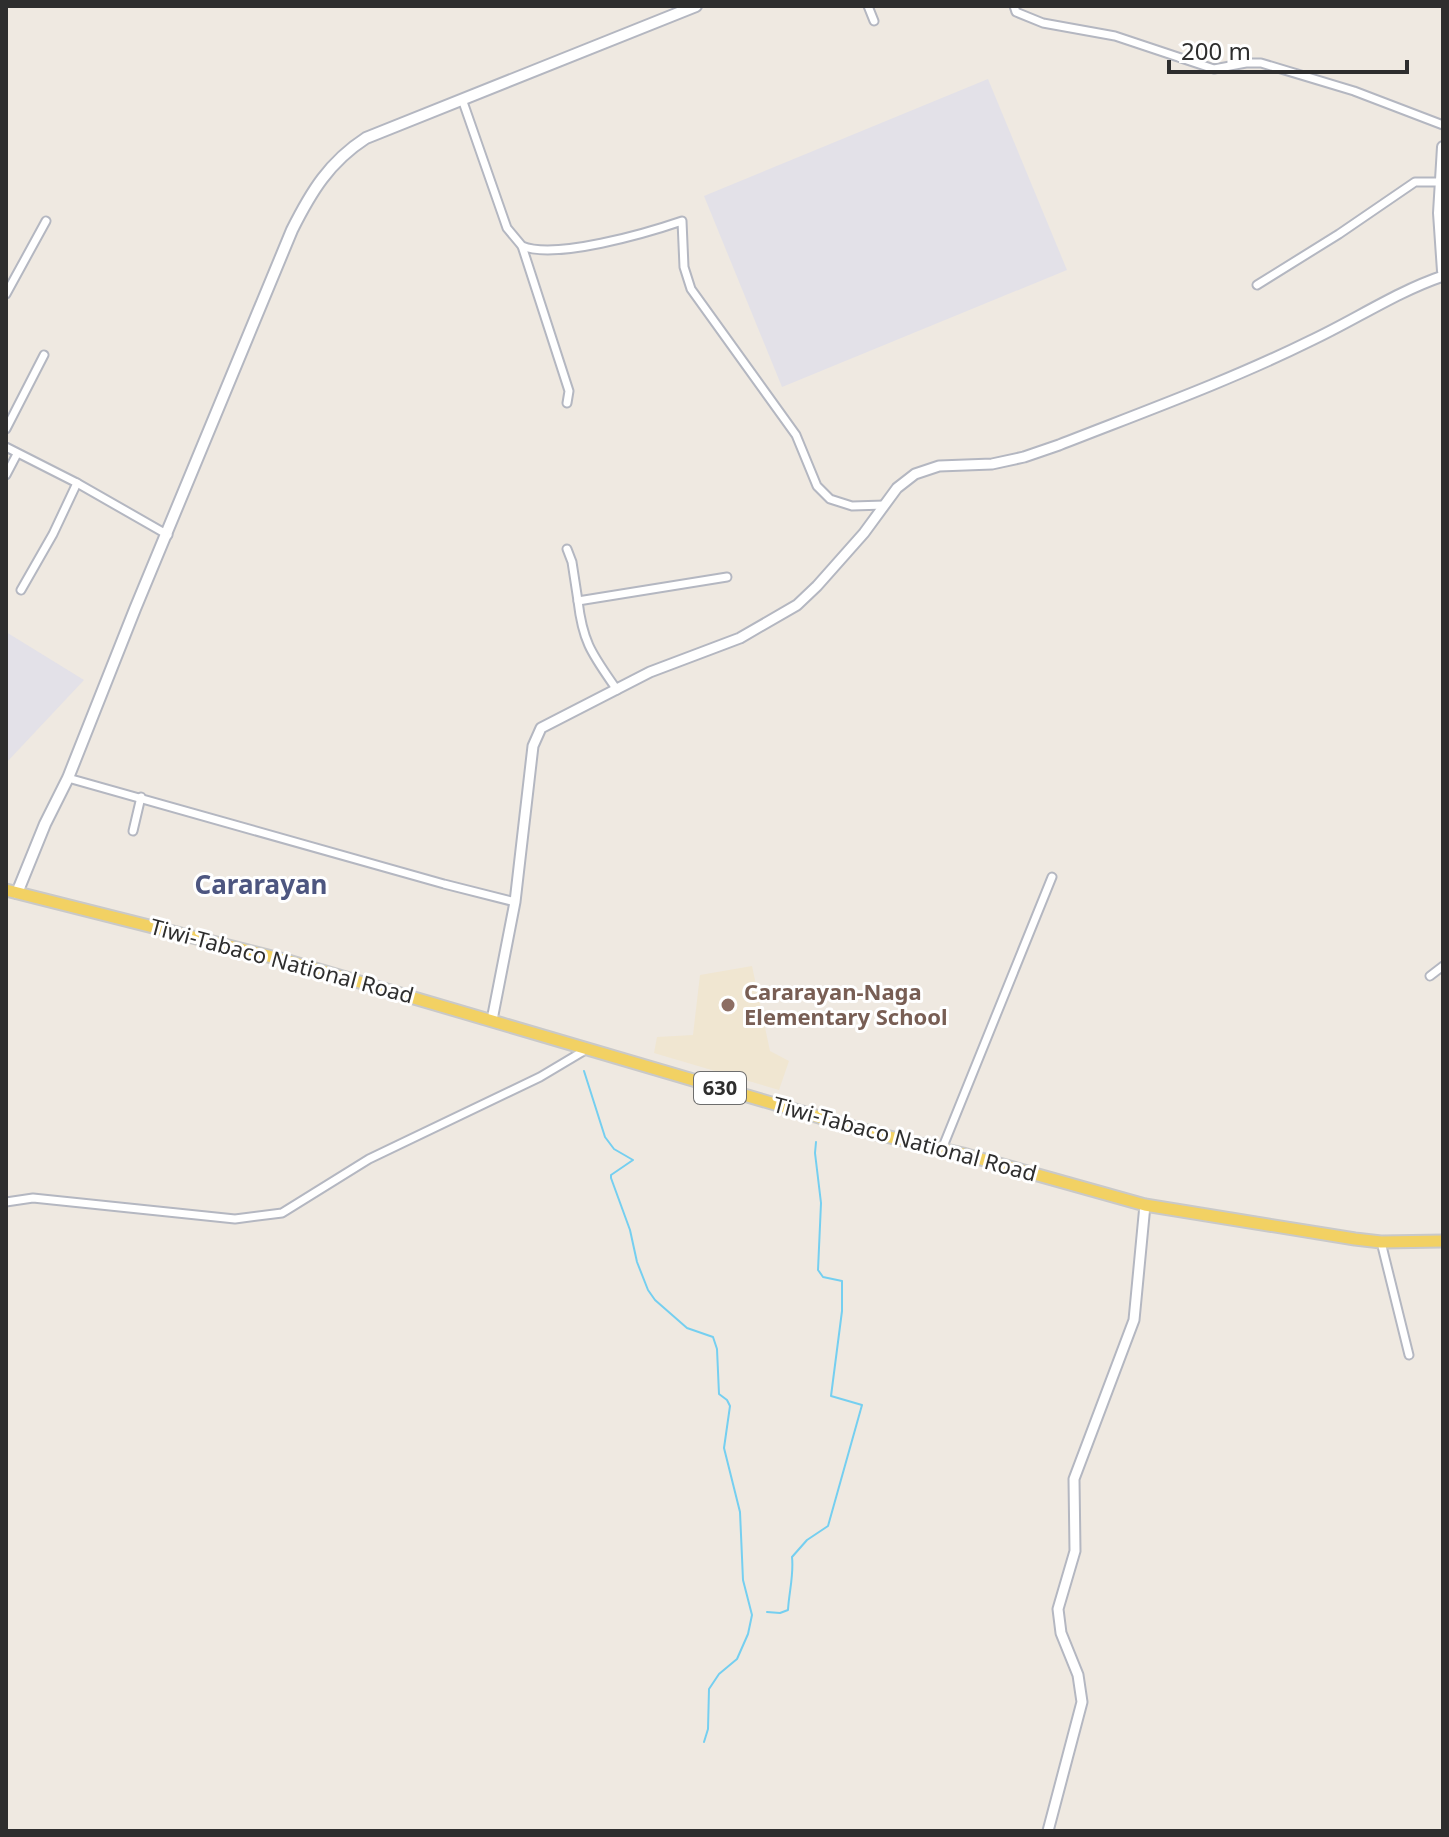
<svg xmlns="http://www.w3.org/2000/svg" width="1449" height="1837" viewBox="0 0 1449 1837" font-family="'Noto Sans',sans-serif">
<style>
.industrial{fill:#e3e1e8}
.education{fill:#f0e6d1}
.lines{fill:none;stroke-linecap:round;stroke-linejoin:round}
.stream{stroke:#75cff0;stroke-width:2}
.minor-casing{stroke:#b4b7c1;stroke-width:11}
.tertiary-casing{stroke:#b4b7c1;stroke-width:13}
.secondary-casing{stroke:#b4b7c1;stroke-width:14}
.primary-casing{stroke:#c9c9c9;stroke-width:15}
.minor{stroke:#fff;stroke-width:7}
.tertiary{stroke:#fff;stroke-width:9}
.secondary{stroke:#fff;stroke-width:10}
.primary{stroke:#f2d163;stroke-width:11}
.education-dot{fill:#8d6e63;stroke:#fff;stroke-width:3}
.labels{text-anchor:middle;stroke-width:6;stroke-linejoin:round;paint-order:stroke}
.shield{fill:#fff;stroke:#6d6d6d;stroke-width:2}
.shield-label{font-size:20px;font-weight:bold;fill:#2e2e2e}
.street-label{font-size:22px;fill:#2e2e2e;stroke:#fff}
.education-label{font-size:22px;font-weight:bold;fill:#785e54;stroke:#fff;text-anchor:start}
.quarter-label{font-size:26px;font-weight:bold;fill:#4d5680;stroke:#fff}
</style>
<rect width="100%" height="100%" fill="#efe9e1"/>
<g class="industrial">
<polygon points="988,79 1067,270 782,387 704,196"/>
<polygon points="6,632 84,680 6,763"/>
</g>
<polygon class="education" points="752,966 770,1051 789,1061 779,1090 654,1053 657,1037 693,1035 700,975"/>
<g class="lines">
<g class="stream">
<polyline points="584,1071 605,1137 614,1149 633,1160 611,1175 611,1178 630,1230 637,1262 648,1290 655,1300 687,1328 713,1337 717,1349 719,1394 727,1400 730,1406 724,1448 740,1512 743,1580 752,1615 748,1634 737,1659 719,1674 709,1689 708,1729 704,1742"/>
<path d="M 767,1612 L 780,1613 L 788,1610 C 789,1592 794,1575 792,1557 L 807,1540 L 828,1526 L 862,1405 L 831,1396 L 842,1311 L 842,1281 L 823,1277 L 818,1270 L 821,1203 L 815,1153 L 816,1142"/>
</g>
<g class="minor-casing">
<g id="minor">
<polyline points="868,6 874,21"/>
<polyline points="1014,6 1016,12 1043,23 1115,36 1214,69 1246,63 1261,63 1354,91 1443,125"/>
<path d="M 462,99 L 507,228 L 522,246 C 555,260 647,233 682,221 L 684,267 L 691,289 L 796,435 L 817,486 L 830,499 L 852,506 L 885,505"/>
<polyline points="522,246 569,391 567,403"/>
<polyline points="1257,285 1339,234 1415,182 1440,182"/>
<polyline points="6,294 46,221"/>
<polyline points="6,429 44,355"/>
<polyline points="6,447 77,483 168,535"/>
<polyline points="6,475 17,454"/>
<polyline points="567,549 572,562 578,601"/>
<polyline points="21,590 53,534 77,483"/>
<path d="M 617,690 C 593,655 583,644 578,601 L 727,577"/>
<polyline points="68,778 444,884 515,902"/>
<polyline points="133,831 141,797"/>
<polyline points="1430,976 1443,966"/>
<polyline points="942,1149 1052,877"/>
<polyline points="6,1202 33,1198 235,1219 282,1213 369,1159 540,1077 587,1049"/>
<polyline points="1381,1242 1409,1355"/>
</g>
</g>
<g class="tertiary-casing">
<g id="tertiary">
<path d="M 492,1020 L 515,902 L 533,746 L 541,728 L 650,672 L 740,638 L 797,605 L 817,586 L 864,533 L 897,488 L 915,474 L 939,466 L 992,464 L 1024,457 L 1059,445 C 1143,412 1229,381 1310,341 C 1355,320 1396,292 1443,276"/>
<polyline points="1048,1831 1082,1702 1078,1675 1061,1633 1058,1609 1075,1551 1074,1479 1134,1320 1145,1205"/>
</g>
</g>
<g class="secondary-casing">
<g id="secondary">
<polyline points="1443,147 1439,213 1443,271"/>
<path d="M 17,893 L 45,824 L 68,778 L 135,609 L 292,230 C 311,192 329,162 366,138 L 696,6"/>
</g>
</g>
<g class="primary-casing">
<polyline id="primary" points="6,890 288,961 877,1134 963,1154 1145,1205 1355,1239 1381,1242 1443,1241"/>
</g>
<use href="#minor" class="minor"/>
<use href="#tertiary" class="tertiary"/>
<use href="#secondary" class="secondary"/>
<use href="#primary" class="primary"/>
</g>
<circle class="education-dot" cx="728" cy="1005" r="8"/>
<g class="labels">
<rect class="shield" x="694" y="1072" width="52" height="32" rx="6"/>
<g class="shield-label">
<text x="720" y="1095">630</text>
</g>
<g class="street-label">
<text transform="translate(282 961) rotate(15)" y="8">Tiwi-Tabaco National Road</text>
<text transform="translate(905 1139) rotate(15)" y="8">Tiwi-Tabaco National Road</text>
</g>
<g class="education-label">
<text x="744" y="1000">Cararayan-Naga<tspan x="744" dy="25">Elementary School</tspan></text>
</g>
<g class="quarter-label">
<text x="261" y="894">Cararayan</text>
</g>
</g>
<rect width="1449" height="1837" fill="none" stroke="#2e2e2e" stroke-width="16"/>
<path d="M1169 60v12h238v-12" fill="none" stroke="#2e2e2e" stroke-width="4"/>
<text x="1181" y="60" font-size="24" fill="#2e2e2e" stroke="#ffffff" stroke-width="6" paint-order="stroke">200 m</text>
</svg>
